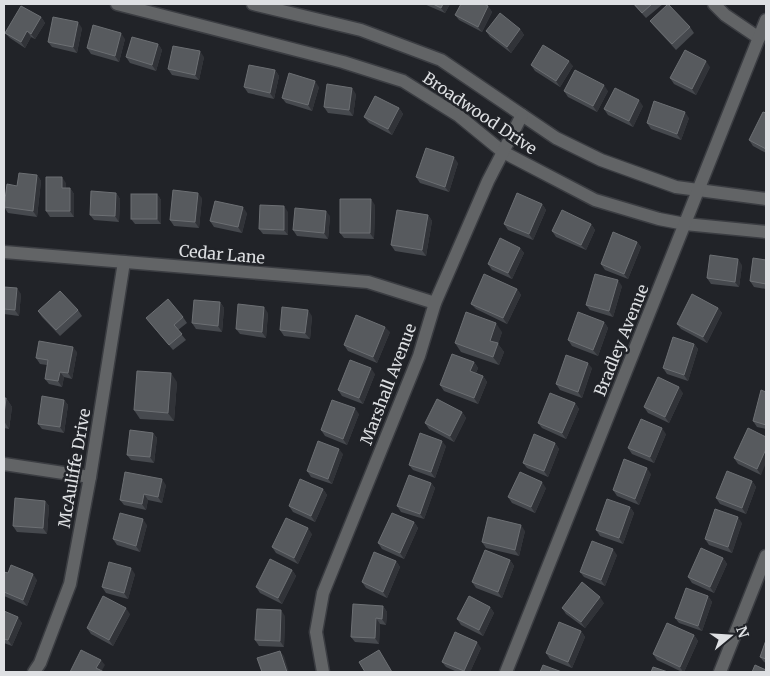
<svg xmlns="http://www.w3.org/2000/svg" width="770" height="676" viewBox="0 0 770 676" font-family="Merriweather,serif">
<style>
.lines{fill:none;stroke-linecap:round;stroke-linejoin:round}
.minor-casing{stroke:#3b3d42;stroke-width:15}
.minor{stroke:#626466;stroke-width:12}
.wall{fill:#46494e}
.shaded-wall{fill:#313338}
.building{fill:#575a5e;stroke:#6c6f73}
.labels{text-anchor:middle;stroke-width:5;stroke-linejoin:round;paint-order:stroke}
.street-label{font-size:16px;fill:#dee0e3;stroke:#212328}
</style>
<rect width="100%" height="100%" fill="#212328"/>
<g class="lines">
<g class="minor-casing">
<g id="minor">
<polyline points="117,4 343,62 403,81 459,116 503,152 595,200 659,219 685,224 766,232"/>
<polyline points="253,4 361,30 441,60 556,138 601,160 676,187 766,199"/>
<polyline points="714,4 725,15 759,38"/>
<polyline points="4,252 368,282 435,303"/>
<polyline points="4,464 90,477"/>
<polyline points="34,672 40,663 70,584 90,477 124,262"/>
<polyline points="323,672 316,632 323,593 419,356 435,303 488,181 522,115"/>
<polyline points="506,672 766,20"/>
<polyline points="720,672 766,556"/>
</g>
</g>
<use href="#minor" class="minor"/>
</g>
<g class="wall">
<polygon points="424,4 450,4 445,13"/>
<polygon points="485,4 488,6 492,12 482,32 459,20 455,15"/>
<polygon points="633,4 663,4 646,18"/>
<polygon points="41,17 45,23 35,39 31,37 25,48 10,38 5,33"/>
<polygon points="650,21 690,27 694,33 676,50 654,26"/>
<polygon points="82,28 77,53 52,47 48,42"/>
<polygon points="520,29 524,35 511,53 490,37 486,31"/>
<polygon points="125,39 119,62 91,54 87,48"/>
<polygon points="158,44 162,50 156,71 130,63 126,57"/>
<polygon points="204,57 199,80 172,75 168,69"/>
<polygon points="531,65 573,66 560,87 535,71"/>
<polygon points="710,67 696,95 674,84 670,78"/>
<polygon points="275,70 279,76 274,99 248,93 244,87"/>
<polygon points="319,87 312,111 286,103 282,98"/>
<polygon points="564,91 608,91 597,112 568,97"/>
<polygon points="356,94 353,116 328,113 324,107"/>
<polygon points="643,106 633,127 608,115 604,109"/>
<polygon points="399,108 403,114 392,135 369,123 364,117"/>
<polygon points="766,113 766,153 753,146 749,140"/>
<polygon points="689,118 681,140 651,129 647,123"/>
<polygon points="458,163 449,192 420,183 416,177"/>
<polygon points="37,175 41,181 37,217 8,213 4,207 17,186"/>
<polygon points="66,183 66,188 70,188 74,194 74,217 50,217 46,211"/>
<polygon points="116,193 120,199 119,222 94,220 90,215"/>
<polygon points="157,194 161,200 161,224 135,224 131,219"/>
<polygon points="202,198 199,228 174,226 170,220"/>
<polygon points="542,204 546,210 533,240 508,230 504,224"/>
<polygon points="375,205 374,239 344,238 340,233"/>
<polygon points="288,212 288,235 263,234 259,229"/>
<polygon points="247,213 242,233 214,227 210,221"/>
<polygon points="428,215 432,221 426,256 395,251 391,245"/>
<polygon points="330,216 328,239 297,236 293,230"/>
<polygon points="591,224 595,230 586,250 556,237 552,231"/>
<polygon points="637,242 641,247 628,279 605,270 601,264"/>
<polygon points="520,248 524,253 512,279 492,270 488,264"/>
<polygon points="766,260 766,289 754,287 750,281"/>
<polygon points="742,265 739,287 711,284 707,278"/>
<polygon points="622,286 613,317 590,310 586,305"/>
<polygon points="4,287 21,294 19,316 4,314"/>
<polygon points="517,289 521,295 507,324 476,309 471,304"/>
<polygon points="220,302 224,308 222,332 196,329 192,323"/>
<polygon points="718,308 722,313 707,343 681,329 677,324"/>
<polygon points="78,310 82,316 60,336 42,317 38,311"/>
<polygon points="268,313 266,338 240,334 236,329"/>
<polygon points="312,316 310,339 284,336 280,330"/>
<polygon points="183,317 187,323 178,330 186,340 173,350 146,318"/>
<polygon points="604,322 608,328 598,356 572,346 568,340"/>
<polygon points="390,332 377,363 348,351 344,345"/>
<polygon points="502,332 498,344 504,352 499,365 461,352 455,343"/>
<polygon points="694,344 698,349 688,381 667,374 663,368"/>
<polygon points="77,352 72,379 64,377 62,387 49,384 45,379 47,365 40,364 36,358"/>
<polygon points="474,362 478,368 476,373 483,376 487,382 478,404 444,391 440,385"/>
<polygon points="592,368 582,398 560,390 556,384"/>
<polygon points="375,374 363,404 342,396 338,390"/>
<polygon points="177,382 174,421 140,419 134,410"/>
<polygon points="766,392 766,429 757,427 753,421"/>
<polygon points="683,393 669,423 648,413 644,407"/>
<polygon points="4,398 6,398 12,407 9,429 4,428"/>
<polygon points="64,400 68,405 64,433 42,429 38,424"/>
<polygon points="575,403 579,409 566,439 542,428 538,423"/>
<polygon points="462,412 466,418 454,442 429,429 425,423"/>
<polygon points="359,414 347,445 325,436 321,430"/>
<polygon points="153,433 157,438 154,463 131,460 127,455"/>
<polygon points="666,434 654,463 632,454 628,448"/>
<polygon points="766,437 761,475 738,464 734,458"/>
<polygon points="555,443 559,449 548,477 527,468 523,463"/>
<polygon points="446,446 435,478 413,470 409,465"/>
<polygon points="343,454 332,484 311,477 307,471"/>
<polygon points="651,474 639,505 617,496 613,490"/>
<polygon points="752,481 756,487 746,514 720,504 716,498"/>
<polygon points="431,483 435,488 424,519 401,512 397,506"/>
<polygon points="166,485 162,503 148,500 146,510 124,505 120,500"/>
<polygon points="546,488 535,513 512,503 508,497"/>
<polygon points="323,489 327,495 315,522 293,512 289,506"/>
<polygon points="45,501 49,506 47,534 17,532 13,526"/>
<polygon points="630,507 634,513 623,544 600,536 596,530"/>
<polygon points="414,522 418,528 404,559 382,549 378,543"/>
<polygon points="742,523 732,553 709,545 705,539"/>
<polygon points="147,525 140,552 117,545 113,539"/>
<polygon points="525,531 519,556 486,548 482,542"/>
<polygon points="312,534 298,564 276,553 272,547"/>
<polygon points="617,555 605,586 584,577 580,572"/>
<polygon points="723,558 727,564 714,593 692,583 688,577"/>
<polygon points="510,560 514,566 502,598 476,588 472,582"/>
<polygon points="396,561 400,567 387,598 366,588 362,582"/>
<polygon points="292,570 296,576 282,604 260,593 256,587"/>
<polygon points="4,572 37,580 27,606 4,596"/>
<polygon points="135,574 128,599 106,593 102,587"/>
<polygon points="708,596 712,602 702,631 679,623 675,618"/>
<polygon points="604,603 585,628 566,614 562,608"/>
<polygon points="383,606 387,612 386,625 380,624 379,644 355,642 351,637"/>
<polygon points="490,607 494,613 483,636 461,625 457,619"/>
<polygon points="4,611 22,623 12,646 4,643"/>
<polygon points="130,614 113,646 91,634 87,628"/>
<polygon points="285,616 284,647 259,646 255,640"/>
<polygon points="581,631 585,637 572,668 550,659 546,653"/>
<polygon points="694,635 698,641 684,672 682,672 657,660 653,654"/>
<polygon points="766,640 766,663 764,662 760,657"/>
<polygon points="481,648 470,672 457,672 446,667 442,662"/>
</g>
<g class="shaded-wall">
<polygon points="443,4 450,4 445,13 441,8"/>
<polygon points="488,6 492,12 482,32 478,27"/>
<polygon points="41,17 45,23 35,39 31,34"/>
<polygon points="78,22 82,28 77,53 73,47"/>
<polygon points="520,29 524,35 511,53 507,47"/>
<polygon points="27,31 31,37 25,48 21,42"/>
<polygon points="121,33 125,39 119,62 115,56"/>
<polygon points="158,44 162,50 156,71 152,65"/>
<polygon points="200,51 204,57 199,80 195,75"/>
<polygon points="569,61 573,66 560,87 556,81"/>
<polygon points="706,61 710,67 696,95 692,89"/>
<polygon points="275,70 279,76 274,99 270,93"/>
<polygon points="315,81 319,87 312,111 308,105"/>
<polygon points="604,85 608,91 597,112 593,106"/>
<polygon points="352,88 356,94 353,116 349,110"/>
<polygon points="639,100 643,106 633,127 629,121"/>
<polygon points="399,108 403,114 392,135 388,129"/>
<polygon points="685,112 689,118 681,140 677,134"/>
<polygon points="454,157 458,163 449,192 445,187"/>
<polygon points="37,175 41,181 37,217 33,211"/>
<polygon points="62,177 66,183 66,194 62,188"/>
<polygon points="70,188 74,194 74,217 70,211"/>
<polygon points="116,193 120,199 119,222 115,216"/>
<polygon points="198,193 202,198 199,228 195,222"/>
<polygon points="157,194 161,200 161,224 157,219"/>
<polygon points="371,199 375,205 374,239 370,233"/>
<polygon points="542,204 546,210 533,240 529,234"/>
<polygon points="284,206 288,212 288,235 284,230"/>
<polygon points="243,207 247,213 242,233 238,227"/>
<polygon points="326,211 330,216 328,239 324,233"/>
<polygon points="428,215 432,221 426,256 422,250"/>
<polygon points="591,224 595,230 586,250 581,245"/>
<polygon points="637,242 641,247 628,279 624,274"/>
<polygon points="520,248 524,253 512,279 508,273"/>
<polygon points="738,259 742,265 739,287 735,282"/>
<polygon points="618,280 622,286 613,317 609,311"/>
<polygon points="17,288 21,294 19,316 15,310"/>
<polygon points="517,289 521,295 507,324 503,318"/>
<polygon points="220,302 224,308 222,332 218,326"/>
<polygon points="264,307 268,313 266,338 262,332"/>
<polygon points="718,308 722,313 707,343 703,337"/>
<polygon points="308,310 312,316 310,339 305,333"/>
<polygon points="604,322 608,328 598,356 593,350"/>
<polygon points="496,323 502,332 498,344 504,352 499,365 493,357 490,341"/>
<polygon points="385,327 390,332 377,363 373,357"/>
<polygon points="694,344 698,349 688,381 684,375"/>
<polygon points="73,347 77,352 72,379 68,373"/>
<polygon points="474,362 478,368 474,377 470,371"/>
<polygon points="588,363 592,368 582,398 578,392"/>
<polygon points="371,368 375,374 363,404 359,398"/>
<polygon points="60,372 64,377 62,387 58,381"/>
<polygon points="171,373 177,382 174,421 168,413"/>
<polygon points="483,376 487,382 478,404 474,398"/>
<polygon points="679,387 683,393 669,423 665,417"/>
<polygon points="6,398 12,407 9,429 4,421"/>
<polygon points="64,400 68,405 64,433 60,427"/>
<polygon points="575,403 579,409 566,439 562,433"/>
<polygon points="355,408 359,414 347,445 343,439"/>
<polygon points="462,412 466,418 454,442 450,436"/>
<polygon points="662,428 666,434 654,463 650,457"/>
<polygon points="153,433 157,438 154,463 150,457"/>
<polygon points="442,441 446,446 435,478 431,472"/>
<polygon points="555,443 559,449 548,477 544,471"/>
<polygon points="339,449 343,454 332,484 328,479"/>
<polygon points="766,449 766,463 761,475 757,469"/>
<polygon points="647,468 651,474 639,505 635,499"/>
<polygon points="162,479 166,485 162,503 158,497"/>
<polygon points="752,481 756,487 746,514 742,508"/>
<polygon points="542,482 546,488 535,513 531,507"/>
<polygon points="431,483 435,488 424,519 420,514"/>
<polygon points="323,489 327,495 315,522 311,516"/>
<polygon points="144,494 148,500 146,510 142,504"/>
<polygon points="45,501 49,506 47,534 43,528"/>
<polygon points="630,507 634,513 623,544 619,538"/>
<polygon points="738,517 742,523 732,553 728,547"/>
<polygon points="143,519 147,525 140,552 136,546"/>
<polygon points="414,522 418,528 404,559 400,553"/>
<polygon points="521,525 525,531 519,556 515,550"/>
<polygon points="308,528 312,534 298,564 294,558"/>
<polygon points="613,549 617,555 605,586 601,580"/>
<polygon points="723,558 727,564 714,593 710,587"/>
<polygon points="510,560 514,566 502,598 498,592"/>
<polygon points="396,561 400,567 387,598 383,592"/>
<polygon points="131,568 135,574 128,599 124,593"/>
<polygon points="292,570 296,576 282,604 278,598"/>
<polygon points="33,574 37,580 27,606 23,600"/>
<polygon points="708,596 712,602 702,631 698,626"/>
<polygon points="600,597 604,603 585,628 581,622"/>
<polygon points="383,606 387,612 386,625 382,619"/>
<polygon points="490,607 494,613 483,636 479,630"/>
<polygon points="126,608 130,614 113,646 109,640"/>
<polygon points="281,610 285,616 284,647 280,641"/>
<polygon points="18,617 22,623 12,646 8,640"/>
<polygon points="376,618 380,624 379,644 375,638"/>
<polygon points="581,631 585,637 572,668 568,662"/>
<polygon points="694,635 698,641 684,672 683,672 680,667"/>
<polygon points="477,642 481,648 470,672 464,672 464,671"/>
<polygon points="280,651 284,656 289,672 287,672"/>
<polygon points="101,660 105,665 101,672 96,668"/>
</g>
<g class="building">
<polygon points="433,4 443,4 441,8"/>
<polygon points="461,4 484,4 488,6 478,27 455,15"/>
<polygon points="634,4 652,4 642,13"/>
<polygon points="668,4 690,27 672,44 650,21"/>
<polygon points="21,6 41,17 31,34 27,31 21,42 5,33"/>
<polygon points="500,13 520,29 507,47 486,31"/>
<polygon points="53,17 78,22 73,47 48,42"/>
<polygon points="93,25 121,33 115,56 87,48"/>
<polygon points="132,37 158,44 152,65 126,57"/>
<polygon points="543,45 569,61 556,81 531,65"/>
<polygon points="173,46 200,51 195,75 168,69"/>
<polygon points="685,50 706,61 692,89 670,78"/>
<polygon points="249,65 275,70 270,93 244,87"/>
<polygon points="575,70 604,85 593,106 564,91"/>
<polygon points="289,73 315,81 308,105 282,98"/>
<polygon points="327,84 352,88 349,110 324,107"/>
<polygon points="615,88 639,100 629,121 604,109"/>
<polygon points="375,96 399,108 388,129 364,117"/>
<polygon points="654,101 685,112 677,134 647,123"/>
<polygon points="763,112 766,113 766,149 749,140"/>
<polygon points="426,148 454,157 445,187 416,177"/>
<polygon points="19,173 37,175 33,211 4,207 7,184 17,186"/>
<polygon points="46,177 62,177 62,188 70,188 70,211 46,211"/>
<polygon points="173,190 198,193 195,222 170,220"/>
<polygon points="91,191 116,193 115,216 90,215"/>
<polygon points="517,193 542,204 529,234 504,224"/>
<rect x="131" y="194" width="26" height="25"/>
<polygon points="340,199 371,199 370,233 340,233"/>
<polygon points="215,201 243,207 238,227 210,221"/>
<polygon points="260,205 284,206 284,230 259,229"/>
<polygon points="295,208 326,211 324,233 293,230"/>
<polygon points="397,210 428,215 422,250 391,245"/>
<polygon points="562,210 591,224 581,245 552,231"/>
<polygon points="613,232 637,242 624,274 601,264"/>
<polygon points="500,238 520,248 508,273 488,264"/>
<polygon points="710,255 738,259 735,282 707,278"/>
<polygon points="753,258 766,260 766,284 750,281"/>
<polygon points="484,274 517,289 503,318 471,304"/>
<polygon points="595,274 618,280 609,311 586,305"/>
<polygon points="4,287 17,288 15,310 4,309"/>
<polygon points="60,291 78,310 56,330 38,311"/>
<polygon points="692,294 718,308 703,337 677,324"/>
<polygon points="168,299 183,317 174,325 182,334 169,345 146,318"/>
<polygon points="194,300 220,302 218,326 192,323"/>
<polygon points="238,304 264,307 262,332 236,329"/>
<polygon points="282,307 308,310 305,333 280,330"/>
<polygon points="466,312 496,323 490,341 498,343 493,357 455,343"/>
<polygon points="578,312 604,322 593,350 568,340"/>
<polygon points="356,315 385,327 373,357 344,345"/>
<polygon points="673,337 694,344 684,375 663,368"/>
<polygon points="39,341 73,347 68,373 60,372 58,381 45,379 48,360 36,358"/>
<polygon points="452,354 474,362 470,371 483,376 474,398 440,385"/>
<polygon points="566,355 588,363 578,392 556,384"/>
<polygon points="350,360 371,368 359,398 338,390"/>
<polygon points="137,371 171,373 168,413 134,410"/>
<polygon points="658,377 679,387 665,417 644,407"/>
<polygon points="761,390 766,392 766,425 753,421"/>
<polygon points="550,393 575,403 562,433 538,423"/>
<polygon points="42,396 64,400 60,427 38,424"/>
<polygon points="4,398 6,398 4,415"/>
<polygon points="437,399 462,412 450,436 425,423"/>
<polygon points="332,400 355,408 343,439 321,430"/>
<polygon points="641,419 662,428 650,457 628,448"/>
<polygon points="748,428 766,437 766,449 757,469 734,458"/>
<polygon points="130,430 153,433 150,457 127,455"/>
<polygon points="420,433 442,441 431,472 409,465"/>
<polygon points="534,434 555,443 544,471 523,463"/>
<polygon points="318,441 339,449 328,479 307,471"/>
<polygon points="624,459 647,468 635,499 613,490"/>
<polygon points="727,471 752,481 742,508 716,498"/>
<polygon points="125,472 162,479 158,497 144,494 142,504 120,500"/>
<polygon points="520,472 542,482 531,507 508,497"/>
<polygon points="409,475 431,483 420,514 397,506"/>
<polygon points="300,479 323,489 311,516 289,506"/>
<polygon points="15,498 45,501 43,528 13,526"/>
<polygon points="607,499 630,507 619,538 596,530"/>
<polygon points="715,509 738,517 728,547 705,539"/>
<polygon points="120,513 143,519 136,546 113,539"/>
<polygon points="392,513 414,522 400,553 378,543"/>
<polygon points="488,517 521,525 515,550 482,542"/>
<polygon points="286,518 308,528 294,558 272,547"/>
<polygon points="592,541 613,549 601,580 580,572"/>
<polygon points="701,548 723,558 710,587 688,577"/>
<polygon points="485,550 510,560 498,592 472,582"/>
<polygon points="374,552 396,561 383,592 362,582"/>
<polygon points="270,559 292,570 278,598 256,587"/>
<polygon points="109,562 131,568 124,593 102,587"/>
<polygon points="11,565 33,574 23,600 4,592 4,572 8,573"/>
<polygon points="582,582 600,597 581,622 562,608"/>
<polygon points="686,588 708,596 698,626 675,618"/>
<polygon points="103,596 126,608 109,640 87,628"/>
<polygon points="469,596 490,607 479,630 457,619"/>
<polygon points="353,604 383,606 382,619 376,618 375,638 351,637"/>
<polygon points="257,609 281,610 280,641 255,640"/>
<polygon points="4,611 18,617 8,640 4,639"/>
<polygon points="559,622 581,631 568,662 546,653"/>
<polygon points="667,623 694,635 680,667 653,654"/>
<polygon points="455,632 477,642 464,671 442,662"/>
<polygon points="766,640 766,659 760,657"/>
<polygon points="81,650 101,660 96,668 104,672 70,672"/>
<polygon points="379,650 392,672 365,672 359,662"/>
<polygon points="280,651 287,672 262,672 257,658"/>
<polygon points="543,665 562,672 540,672"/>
<polygon points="755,665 766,670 766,672 752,672"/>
<polygon points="653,667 668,672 651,672"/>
</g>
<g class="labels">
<g class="street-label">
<text transform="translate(480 113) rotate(34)" y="6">Broadwood Drive</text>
<text transform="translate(222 254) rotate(5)" y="6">Cedar Lane</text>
<text transform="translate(621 340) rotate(-68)" y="6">Bradley Avenue</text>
<text transform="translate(388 384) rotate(-69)" y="6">Marshall Avenue</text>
<text transform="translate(74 468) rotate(-80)" y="6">McAuliffe Drive</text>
</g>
</g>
<rect width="770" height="676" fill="none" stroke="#dee0e3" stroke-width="10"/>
<g transform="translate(730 636) rotate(72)" stroke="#212328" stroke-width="4" paint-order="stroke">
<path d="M0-4L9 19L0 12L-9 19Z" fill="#dee0e3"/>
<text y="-8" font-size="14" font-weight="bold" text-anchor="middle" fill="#dee0e3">N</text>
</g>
</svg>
